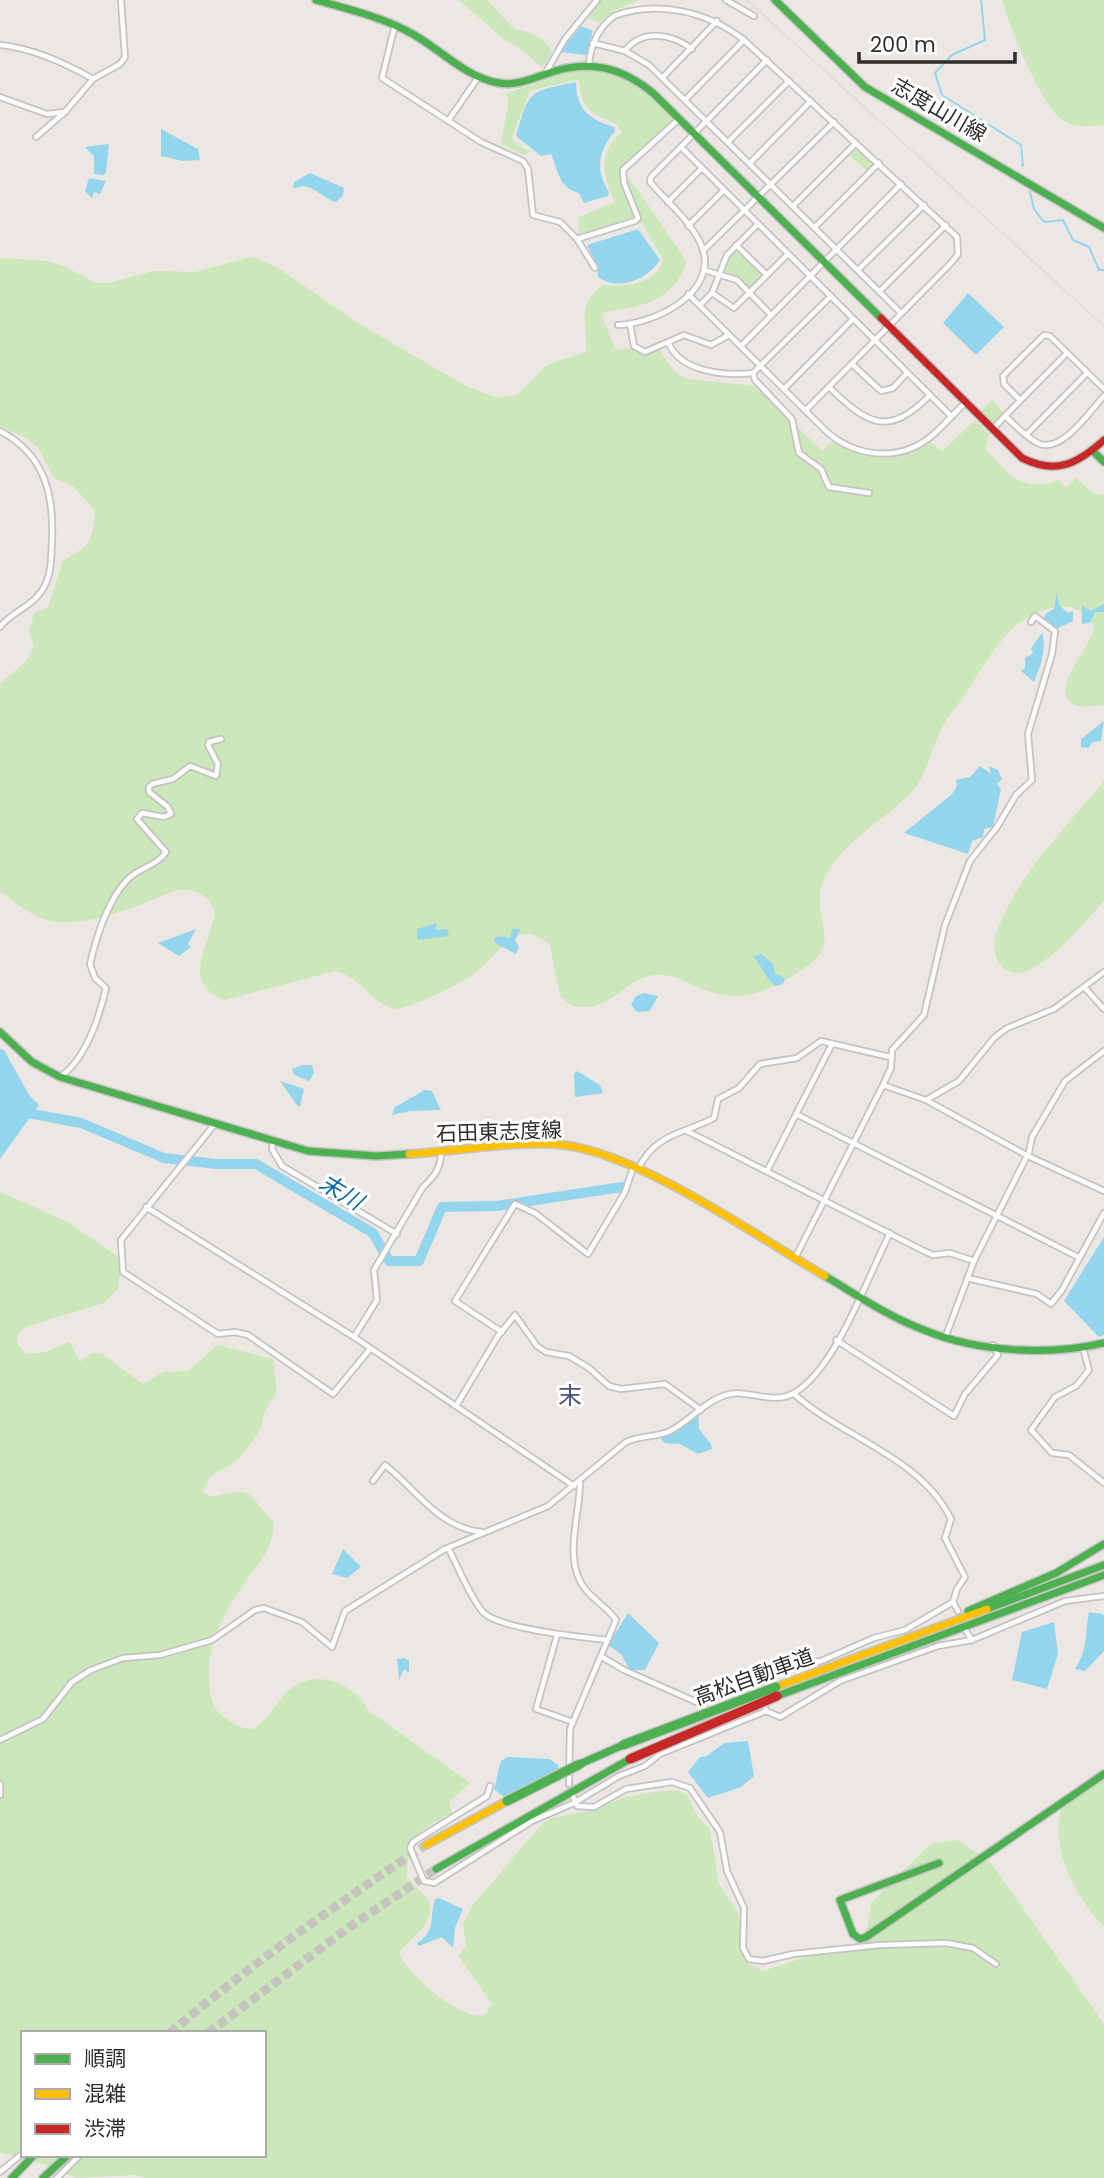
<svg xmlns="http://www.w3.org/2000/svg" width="1104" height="2178" viewBox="0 0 1104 2178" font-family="Poppins,'Noto Sans JP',sans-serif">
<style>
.green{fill:#cce7ba;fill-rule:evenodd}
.water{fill:#94d5ee}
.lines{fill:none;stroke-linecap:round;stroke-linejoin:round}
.stream{stroke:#94d5ee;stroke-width:2}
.river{stroke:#94d5ee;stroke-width:10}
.highway-tunnel{stroke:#c6c2be;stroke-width:9;stroke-dasharray:9 4.5;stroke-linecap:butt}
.street-casing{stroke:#c5c3c3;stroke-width:8}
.fast-casing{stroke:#c5c3c3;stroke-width:10}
.slow-casing{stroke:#c5c3c3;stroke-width:10}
.jam-casing{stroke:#c5c3c3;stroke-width:10}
.street{stroke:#fcfbfb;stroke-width:4.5}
.fast{stroke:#4caf50;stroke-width:7}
.slow{stroke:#ffc107;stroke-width:7}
.jam{stroke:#c62828;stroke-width:7}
.rail{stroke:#dedee0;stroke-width:2}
.fast-bridge-casing{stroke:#c6c4c3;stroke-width:12;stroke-linecap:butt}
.jam-bridge-casing{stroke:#c6c4c3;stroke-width:12;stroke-linecap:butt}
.fast-bridge{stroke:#4caf50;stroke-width:9}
.jam-bridge{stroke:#c62828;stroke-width:9}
.labels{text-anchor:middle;stroke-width:6;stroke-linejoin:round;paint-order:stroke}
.street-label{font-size:21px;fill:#2d2d2d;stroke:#fff}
.water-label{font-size:23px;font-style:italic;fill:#086ca5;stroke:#fff}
.quarter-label{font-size:24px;fill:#4b5380;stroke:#fff}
</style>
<rect width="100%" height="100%" fill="#ece7e2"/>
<g class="green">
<path d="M 459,0 L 487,0 L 515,30 C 531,30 544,38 552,52 L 542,68 L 526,53 L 502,38 Z"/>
<polygon points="601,0 639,0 613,11 598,23 588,18"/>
<path d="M 1002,0 L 1104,0 L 1104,125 C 1089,126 1075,128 1062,120 C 1041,105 1009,26 1002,0 Z"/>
<path d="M 599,68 L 632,80 L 673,118 L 674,122 L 624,165 L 620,174 L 622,181 L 630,179 L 687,262 C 671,304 641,306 601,313 L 615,349 L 607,351 L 631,348 L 646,353 L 659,350 L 675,372 L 688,379 L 755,386 L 822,451 L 833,441 C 870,460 895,465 931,442 L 942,452 L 975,420 L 989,434 L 985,448 C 1008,474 1021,493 1059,480 L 1066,488 L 1076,478 L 1093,493 L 1104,495 L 1104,705 C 1086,706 1071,712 1065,692 C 1067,669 1088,650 1094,628 C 1090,617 1078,607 1066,607 C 1017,606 992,652 969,688 C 960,703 947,716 940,732 C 931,750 927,774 913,790 C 889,818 848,837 829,870 C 825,877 820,887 820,895 C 817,920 837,944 811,963 C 779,987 742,1007 703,989 C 687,982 672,973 653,975 C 625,979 608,1015 572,1006 L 560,996 L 550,945 C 540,936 529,931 516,936 C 502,943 492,959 480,969 C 459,985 427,1000 402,1008 C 380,1015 362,976 335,971 L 225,1000 C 179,982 210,946 215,912 C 210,895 193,888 177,890 C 140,904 91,928 51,921 C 32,917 16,903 0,892 L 0,684 L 26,661 L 34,646 L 29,632 L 34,613 L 48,607 L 63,561 C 90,545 93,542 95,510 L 73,486 L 54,478 L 39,449 L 26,438 L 0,426 L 0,258 L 47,261 L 64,266 L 96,283 L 109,283 L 153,271 L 195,272 L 252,257 L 278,268 L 361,325 L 466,386 L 498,398 L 517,395 L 547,365 L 586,352 C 588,321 575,310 602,285 C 622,288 657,284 663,260 L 642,223 L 584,241 L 578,234 L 579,217 L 615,202 C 604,177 596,152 622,133 C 617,112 582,129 579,79 L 530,91 L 512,137 L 515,143 L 531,152 L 524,155 L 501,144 L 509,99 L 505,94 L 562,74 Z"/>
<polygon points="857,146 875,164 867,171 848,154"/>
<polygon points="735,250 763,276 750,289 737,278 723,272"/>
<polygon points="992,400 1004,413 992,426 979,413"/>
<path d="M 1104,781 L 1104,901 C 1087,918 1026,998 1001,965 C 994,957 993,945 996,935 C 1013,880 1068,825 1104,781 Z"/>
<path d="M 0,1192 L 68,1222 L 117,1256 L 121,1267 L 118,1289 L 104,1303 L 25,1327 L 17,1336 L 17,1343 L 26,1354 L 45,1352 L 70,1342 L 80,1362 L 92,1353 L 102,1354 L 143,1384 L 163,1372 L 188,1371 L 218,1345 L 273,1359 L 277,1391 L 264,1414 L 261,1429 L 239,1459 L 210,1477 L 203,1491 L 212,1497 C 257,1486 245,1493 274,1522 C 273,1545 264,1557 251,1574 C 227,1606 206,1642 209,1683 C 210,1694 211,1705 219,1713 C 228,1721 240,1729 252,1729 C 268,1721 274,1705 286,1693 C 313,1667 352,1681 369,1711 L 470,1783 L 449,1802 L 452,1813 C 418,1830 407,1838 407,1878 L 428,1899 L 431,1913 L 422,1929 L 399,1952 C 405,1973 465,2025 486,2014 L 492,2004 L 458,1955 L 466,1947 L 463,1923 L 473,1905 L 541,1825 L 551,1818 L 594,1810 L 623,1798 L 654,1792 L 678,1790 L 688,1796 L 697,1816 L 710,1829 L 719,1884 L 738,1913 L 748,1963 L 763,1971 L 818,1953 L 865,1944 L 871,1903 L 926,1848 L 935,1843 L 958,1840 L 991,1863 L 1104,2024 L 1104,2178 L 144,2178 L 136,2175 L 75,2178 L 53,2167 L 0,2152 ZM 23,2033 L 264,2033 L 264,2155 L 23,2155 Z"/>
<path d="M 1104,1779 L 1104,1926 C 1074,1898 1037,1826 1074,1789 C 1083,1781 1094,1784 1104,1779 Z"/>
</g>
<g class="water">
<polygon points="581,26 593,31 586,55 560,52"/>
<path d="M 576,82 C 576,109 589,119 614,127 L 615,131 C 598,151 595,170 609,192 L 608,196 L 584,203 L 579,193 C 558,188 558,169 551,154 L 541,156 L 516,136 C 530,89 528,92 576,82 Z"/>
<polygon points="161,129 198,149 200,160 183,161 161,156"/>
<polygon points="109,144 106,172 104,175 94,174 94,156 85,147"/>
<path d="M 310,173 L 344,188 L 343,195 L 336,202 C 325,200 316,187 303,186 C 300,186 297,188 293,188 L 294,182 Z"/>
<polygon points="89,178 106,181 100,194 94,192 92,198 85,191"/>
<path d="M 638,229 L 660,260 C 648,279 619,292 598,277 L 597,265 L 587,245 Z"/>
<polygon points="968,293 1004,327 976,355 943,323"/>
<polygon points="1057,592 1059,605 1068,613 1073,611 1073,621 1056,629 1044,620 1045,614 1054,609"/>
<polygon points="1104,604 1104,612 1095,612 1090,623 1082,624 1082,605 1090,611"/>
<path d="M 1042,633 C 1047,645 1041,666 1034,682 L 1021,671 L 1025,668 L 1025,658 L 1033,653 L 1031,648 Z"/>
<polygon points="1104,721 1101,741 1092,742 1089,748 1081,747 1081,739"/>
<polygon points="980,766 991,774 989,766 998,770 1002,779 997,784 1001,789 993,827 984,829 983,837 972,841 968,854 904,833 952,794 957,786 956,780 970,777"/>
<polygon points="437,923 436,930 447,929 449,936 417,940 417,929"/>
<polygon points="513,928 520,930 515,940 519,946 516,954 495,943 494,938 500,936 510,938"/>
<polygon points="196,929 188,944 191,947 179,956 158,943"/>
<path d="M 761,954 L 773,964 L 775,974 L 785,978 L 783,984 L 775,986 C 766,979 762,966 753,956 Z"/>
<polygon points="644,993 658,996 650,1011 637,1012 631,1005 636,996"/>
<polygon points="0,1049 4,1050 29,1095 39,1105 0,1159"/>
<polygon points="303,1065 312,1065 314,1073 309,1081 294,1075 292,1069"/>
<polygon points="577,1071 600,1085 603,1093 575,1097 574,1074"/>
<polygon points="280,1081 304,1089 300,1107 296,1104"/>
<polygon points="425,1090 432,1091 441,1110 410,1111 392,1115 395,1107"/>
<polygon points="1104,1237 1104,1335 1099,1337 1064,1301"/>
<polygon points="698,1412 699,1429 711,1444 712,1449 698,1454 680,1444 665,1443 661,1439"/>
<polygon points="343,1549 361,1567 347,1578 332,1574"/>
<path d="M 1089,1612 L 1103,1614 L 1104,1617 L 1104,1651 L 1085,1671 L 1075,1669 C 1088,1650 1085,1631 1089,1612 Z"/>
<polygon points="628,1613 659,1643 645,1670 630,1670 621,1654 608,1645"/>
<polygon points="1054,1622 1058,1654 1047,1689 1012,1680 1022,1632"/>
<polygon points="405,1658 409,1661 409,1673 404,1669 399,1680 397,1659"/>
<polygon points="748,1741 754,1776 741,1787 708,1798 688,1772 700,1757 707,1756 724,1743"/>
<polygon points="507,1757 549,1759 558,1765 558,1779 512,1804 494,1789 501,1761"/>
<path d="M 439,1898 L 463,1909 L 455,1928 L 453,1948 L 442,1937 L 419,1946 L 417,1943 C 437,1931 429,1917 435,1899 Z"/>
</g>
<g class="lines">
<g class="stream">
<polyline points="981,0 985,40 952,55 935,73 942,95 1021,145 1023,166"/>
<polyline points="1030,192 1034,209 1044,222 1063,220 1073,240 1089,247 1099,270 1104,270"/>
</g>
<polyline class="river" points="0,1108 81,1123 164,1158 217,1164 256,1164 373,1233 389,1261 419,1261 442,1207 496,1206 622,1187"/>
<g class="highway-tunnel">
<path d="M 170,2033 C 251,1964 337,1904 426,1845"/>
<polyline points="208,2033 348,1928 436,1869"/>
</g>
<g class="street-casing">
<g id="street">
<polyline points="726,0 754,16"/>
<polyline points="395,25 382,78 481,142 523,161 528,169 533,215 560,222 577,239 635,221 638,218 624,183 623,170 679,119"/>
<polyline points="593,43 625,51 649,65 901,313"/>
<path d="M 0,45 C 32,48 65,63 93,79"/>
<path d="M 625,51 C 642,28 672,34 692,49"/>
<path d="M 589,63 C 591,44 598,28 614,16 C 657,0 707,11 744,40 L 957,237 L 958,254 L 952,262 L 806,410"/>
<polyline points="546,72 565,39 597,0"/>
<polyline points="663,77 717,21"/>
<polyline points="0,97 47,114 65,112"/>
<polyline points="686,99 744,40"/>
<polyline points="448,121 479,76"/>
<polyline points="36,137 65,112 93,79 120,64 125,57 121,0"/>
<polyline points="728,142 789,81"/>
<polyline points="681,147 951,416"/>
<polyline points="750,163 811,101"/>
<polyline points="668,202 702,168"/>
<polyline points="793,206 856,143"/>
<polyline points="688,226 724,190"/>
<polyline points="815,227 879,163"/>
<polyline points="577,239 595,268"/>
<polyline points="736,245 767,275"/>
<polyline points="703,251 834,122"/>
<polyline points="704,270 737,280 771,315"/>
<polyline points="858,270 924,205"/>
<polyline points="880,291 946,225"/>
<polyline points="712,293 734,308 788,254"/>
<path d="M 688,294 L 827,432 C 856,457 898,462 929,438 C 942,428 953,414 965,403"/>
<polyline points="700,305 712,293 727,255 758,224"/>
<polyline points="630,324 634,346 645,352 684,335 711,345 729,335"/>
<path d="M 618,325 C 654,324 719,293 702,247 C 693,223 667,202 650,182 L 651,177 L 767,60"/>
<path d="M 669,344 C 681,372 725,376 753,373 L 831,296"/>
<polyline points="741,346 901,184"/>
<path d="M 1067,353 L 1005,416 C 1015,425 1027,439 1040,444 C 1063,452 1090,411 1104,396"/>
<polyline points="852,364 881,391 893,388 907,373"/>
<polyline points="753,373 755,380 792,419 799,453 821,469 829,487 869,493"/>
<path d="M 829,387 C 867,424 888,438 930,395"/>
<polyline points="784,389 853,319"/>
<polyline points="1020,400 1004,384 1003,376 1044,335 1050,336 1104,389"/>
<polyline points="992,430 1005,416"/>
<path d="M 0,431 C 44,454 54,493 52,540 C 51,558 52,577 41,592 C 30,608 11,612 0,627"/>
<polyline points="1026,435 1087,373"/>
<polyline points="1085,988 1104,1009"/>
<path d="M 60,1077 C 86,1059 99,1018 106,988 L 95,978 L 90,964 C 96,938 108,900 127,880 C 138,868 157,866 166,852 L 137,819 L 142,813 L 164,817 L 171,814 L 168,807 L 149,792 L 149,787 L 152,784 L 173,779 L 190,766 L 216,776 L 218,764 L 208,745 L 209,742 L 221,739"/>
<polyline points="883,1085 926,1100 1028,1156 1104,1191"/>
<polyline points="926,1100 959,1081 994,1038 1007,1028 1054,1009 1104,972"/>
<polyline points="796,1114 1078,1257"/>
<polyline points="214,1125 121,1240 123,1272 218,1334 235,1332 248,1335 333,1394 370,1349"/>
<polyline points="687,1131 924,1251 933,1255 950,1253 974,1261"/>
<polyline points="273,1142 272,1149 282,1166 397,1234"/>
<path d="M 638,1169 C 656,1133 681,1135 714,1118 L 718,1099 L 739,1088 L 760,1064 L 797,1058 L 821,1041 L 890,1057"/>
<polyline points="767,1171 832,1044"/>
<polyline points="146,1207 354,1337 574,1486"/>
<polyline points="795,1258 883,1085 891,1068 892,1050 924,1015 945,925 970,861 997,827 1016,795 1032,780 1028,734 1052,654 1055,631 1035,616 1031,622"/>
<polyline points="967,1278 1037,1294 1051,1304 1062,1290 1104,1213"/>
<polyline points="502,1332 455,1301 515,1204 535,1213 588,1254 625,1192 633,1168"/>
<path d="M 354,1337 L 377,1300 L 374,1270 L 423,1187 C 435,1176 441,1168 441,1151"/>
<polyline points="945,1338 974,1261 1029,1152 1032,1137 1065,1081 1104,1051"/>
<polyline points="836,1340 954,1416 965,1394 998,1355 993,1345"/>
<polyline points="1083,1348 1089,1370 1076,1386 1055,1397 1031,1430 1052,1453 1069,1455 1104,1483"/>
<path d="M 794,1394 C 843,1438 921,1457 951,1519 L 945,1538 L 965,1577 L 957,1589 L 953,1602"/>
<polyline points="456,1406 498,1336 515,1315 537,1346 546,1352 569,1356 589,1368 609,1386 621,1389 665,1384 701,1410"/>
<path d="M 373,1481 L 385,1465 C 417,1490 439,1528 482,1532"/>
<path d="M 448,1548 C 459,1568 468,1593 482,1611 C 496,1629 582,1637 607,1640"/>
<polyline points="966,1631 972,1640"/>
<polyline points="557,1635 536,1709 573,1722"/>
<polyline points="602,1657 624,1670 703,1705 708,1712"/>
<polyline points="760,1692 758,1679 768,1670 821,1661 874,1638 905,1630 953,1602 958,1611"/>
<polyline points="764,1703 766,1711 780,1717 840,1681 938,1646 972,1640 1065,1601 1104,1596"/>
<path d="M 0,1740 L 43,1719 L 72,1682 L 91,1670 L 123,1658 L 160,1655 L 212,1640 L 255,1610 L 264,1608 L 302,1622 L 332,1647 L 345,1611 L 445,1549 L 548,1506 L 626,1442 C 641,1435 658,1438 672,1430 C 690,1420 706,1401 726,1395 C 747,1388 773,1406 794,1393 C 836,1369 868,1276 890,1233"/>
<polyline points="0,1784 0,1795"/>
<path d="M 569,1784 L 570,1729 L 616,1620 C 609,1609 595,1601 586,1590 C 562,1562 580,1515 580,1483"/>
<polyline points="490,1786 487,1796 413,1842 410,1848 424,1881 434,1883 532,1821 574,1803 619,1776 645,1766 660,1754 766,1711"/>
<polyline points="573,1796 577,1806 594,1807 626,1789 672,1782 690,1788 720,1832 727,1871 744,1908 743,1948 749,1959 763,1961 793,1954 880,1945 946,1943 973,1948 996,1964"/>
<polyline points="0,2172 23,2153"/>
<polyline points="57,2178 80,2155"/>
</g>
</g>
<g class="fast-casing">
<g id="fast">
<path d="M 316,0 C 347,9 378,16 407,31 C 438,46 463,77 499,83 C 515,86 531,79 546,74 C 587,59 621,66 654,94 L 881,318"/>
<polyline points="775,0 865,87 1104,228"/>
<polyline points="1092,450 1104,462"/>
<polyline points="0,1032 32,1062 60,1077 308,1151 376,1156 409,1154"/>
<path d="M 825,1276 C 857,1295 889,1317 924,1330 C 977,1352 1048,1356 1104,1343"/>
<polyline points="987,1609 1104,1565"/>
<polyline points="968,1611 1056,1573 1104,1544"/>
<polyline points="777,1696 1104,1575"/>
<polyline points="580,1764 623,1745"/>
<polyline points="939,1863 840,1900 853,1934 860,1939 866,1937 1104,1774"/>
<polyline points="436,1869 630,1759"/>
<polyline points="12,2178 34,2155"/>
<polyline points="43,2178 68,2155"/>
</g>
</g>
<g class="slow-casing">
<g id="slow">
<path d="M 409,1154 C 456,1151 506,1142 553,1144 C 631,1147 756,1236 825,1276"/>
<polyline points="776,1687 987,1609"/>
<polyline points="426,1845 507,1801"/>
</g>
</g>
<g class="jam-casing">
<path id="jam" d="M 881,318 L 1022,458 C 1056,475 1077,464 1104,440"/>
</g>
<use href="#street" class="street"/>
<use href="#fast" class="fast"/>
<use href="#slow" class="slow"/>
<use href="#jam" class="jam"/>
<polyline class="rail" points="747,0 1104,326"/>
<g class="fast-bridge-casing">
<g id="fast-bridge">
<polyline points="623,1745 776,1687"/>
<polyline points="507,1801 580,1764"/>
</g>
</g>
<g class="jam-bridge-casing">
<polyline id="jam-bridge" points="630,1759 777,1696"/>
</g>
<use href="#fast-bridge" class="fast-bridge"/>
<use href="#jam-bridge" class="jam-bridge"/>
</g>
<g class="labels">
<g class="street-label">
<text transform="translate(939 110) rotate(30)" y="7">志度山川線</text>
<text transform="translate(499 1132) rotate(-2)" y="7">石田東志度線</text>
<text transform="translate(754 1677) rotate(-20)" y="7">高松自動車道</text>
</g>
<g class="water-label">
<text transform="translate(341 1192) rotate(31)" y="8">末川</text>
</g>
<g class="quarter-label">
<text x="570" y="1404">末</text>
</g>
</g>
<rect x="21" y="2031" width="245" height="126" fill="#ffffff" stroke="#ababab" stroke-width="2"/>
<rect x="35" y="2054" width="35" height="10" fill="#4caf50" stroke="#ababab" stroke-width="2"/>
<text x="84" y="2066" font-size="21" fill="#2d2d2d">順調</text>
<rect x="35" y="2089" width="35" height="10" fill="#ffc107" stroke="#ababab" stroke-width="2"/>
<text x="84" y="2101" font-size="21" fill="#2d2d2d">混雑</text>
<rect x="35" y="2124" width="35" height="10" fill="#c62828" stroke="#ababab" stroke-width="2"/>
<text x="84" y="2136" font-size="21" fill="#2d2d2d">渋滞</text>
<path d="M859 52v10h156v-10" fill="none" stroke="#2d2d2d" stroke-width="3.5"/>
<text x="870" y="52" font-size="21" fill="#2d2d2d" stroke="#ffffff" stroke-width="5" paint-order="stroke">200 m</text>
</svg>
